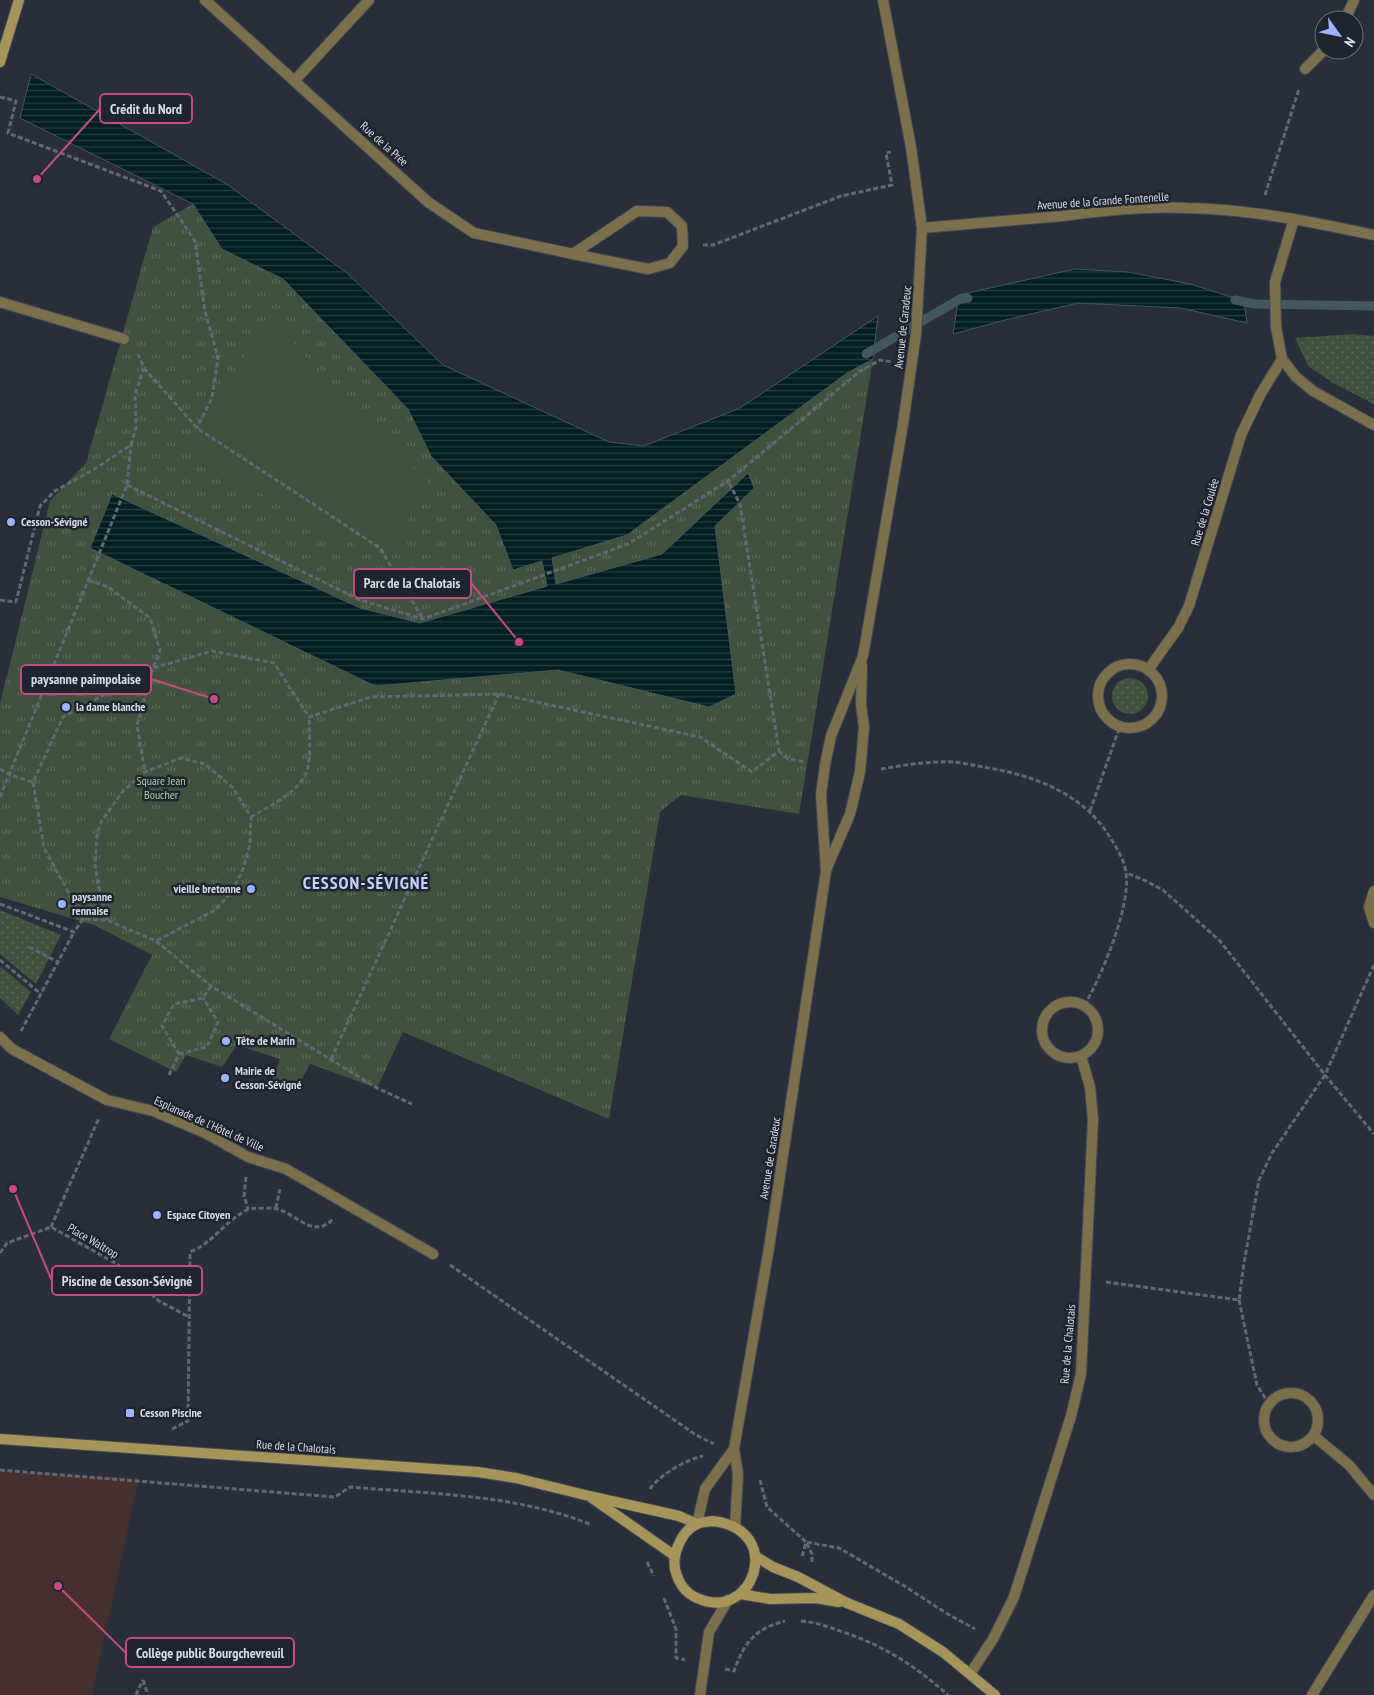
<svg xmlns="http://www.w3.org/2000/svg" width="1374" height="1695" viewBox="0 0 1374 1695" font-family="'PT Sans Narrow',sans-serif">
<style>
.education{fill:#45302e}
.grass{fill:url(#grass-dots)}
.park{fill:url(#park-tufts)}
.pitch{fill:#40513d}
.water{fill:url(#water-rules);stroke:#42585c}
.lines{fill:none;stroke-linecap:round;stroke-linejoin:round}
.stream{stroke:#42585c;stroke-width:9}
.service-casing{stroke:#444b56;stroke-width:12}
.pedestrian-casing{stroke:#444b56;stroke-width:12}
.minor-casing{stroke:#444b56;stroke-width:12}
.tertiary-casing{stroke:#444b56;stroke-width:12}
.secondary-casing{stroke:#444b56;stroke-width:12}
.path{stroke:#626873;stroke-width:3;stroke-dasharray:5 2.5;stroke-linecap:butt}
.service{stroke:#7c704b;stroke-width:10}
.pedestrian{stroke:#7c704b;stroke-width:10}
.minor{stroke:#7c704b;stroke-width:10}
.tertiary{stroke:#7c704b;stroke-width:10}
.secondary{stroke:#a79459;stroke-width:10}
.poi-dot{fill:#9bb4fd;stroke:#1e2531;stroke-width:2}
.labels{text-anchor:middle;stroke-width:5;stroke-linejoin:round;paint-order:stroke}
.street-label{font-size:12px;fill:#d8dde5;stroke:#1e2531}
.poi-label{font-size:12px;font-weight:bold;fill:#d8dde5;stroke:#1e2531;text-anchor:start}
.park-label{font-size:12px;fill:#a6d49e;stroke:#1e2531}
.district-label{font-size:18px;font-weight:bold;letter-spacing:1px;fill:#c3d2fb;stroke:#1e2531}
.leader{fill:none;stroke:#c8497e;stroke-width:2}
.callout-dot{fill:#c8497e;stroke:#1e2531;stroke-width:2}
.callout{fill:#1e2531;stroke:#c8497e;stroke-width:2}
.callout-label{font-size:14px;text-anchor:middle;font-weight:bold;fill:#d8dde5}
</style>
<defs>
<pattern id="grass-dots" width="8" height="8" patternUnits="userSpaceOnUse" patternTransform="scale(1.25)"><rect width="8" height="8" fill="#40513d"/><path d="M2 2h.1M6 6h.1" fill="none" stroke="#5b6a59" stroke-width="1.8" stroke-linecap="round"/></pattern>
<pattern id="park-tufts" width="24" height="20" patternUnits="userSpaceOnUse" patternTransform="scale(1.25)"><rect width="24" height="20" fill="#40513d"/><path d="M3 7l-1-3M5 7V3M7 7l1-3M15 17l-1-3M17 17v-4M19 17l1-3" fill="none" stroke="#5b6a59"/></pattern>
<pattern id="water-rules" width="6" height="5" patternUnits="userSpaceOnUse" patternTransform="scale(1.25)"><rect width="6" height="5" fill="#011f22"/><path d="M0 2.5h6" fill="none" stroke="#253f42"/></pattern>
</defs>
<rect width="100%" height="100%" fill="#282f3b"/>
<polygon class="education" points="0,1472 139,1478 92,1695 0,1695"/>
<g class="grass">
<polygon points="1353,334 1374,336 1374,404 1333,383 1308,366 1295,338"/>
<circle cx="1130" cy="696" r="18"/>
<polygon points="0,910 61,935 36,984 0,954"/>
<polygon points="0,966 31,992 18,1015 0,998"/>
</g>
<polygon class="park" points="193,204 222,249 283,279 408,409 431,456 496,525 513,570 847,373 873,359 799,814 681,795 660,812 609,1119 403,1032 377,1088 310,1064 294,1093 271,1085 280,1059 237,1045 222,1067 186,1055 176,1072 109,1039 152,955 94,925 0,897 0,704 50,501 86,463 153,227"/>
<polygon class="pitch" points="271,317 346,404 430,484 383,560 244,484 191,441 197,428"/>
<g class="water">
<polygon points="31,74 228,185 347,273 443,365 609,442 644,446 740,408 878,316 873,359 847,373 627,535 552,558 556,584 662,554 748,473 754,488 715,526 736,694 709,707 558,670 375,686 90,548 112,494 360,608 420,623 547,586 542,561 513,570 496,525 431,456 408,409 283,279 222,249 193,204 20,118"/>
<polygon points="1075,269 1128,272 1190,284 1244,301 1247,323 1181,308 1078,303 1005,320 953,334 959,295"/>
</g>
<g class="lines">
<g class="stream">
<polyline points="1235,300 1255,304 1374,306"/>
<polyline points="866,354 960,299 968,298"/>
</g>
<g class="service-casing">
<polyline id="service" points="0,302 124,339"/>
</g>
<g class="pedestrian-casing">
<polyline id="pedestrian" points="0,1037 12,1049 107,1100 153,1111 205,1133 248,1157 286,1169 433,1254"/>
</g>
<g class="minor-casing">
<g id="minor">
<polyline points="205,0 428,202 474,233 573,254"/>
<polyline points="1345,20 1354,0"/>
<polyline points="1305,69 1324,50"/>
<polyline points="295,80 369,0"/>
<polygon points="637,211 667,212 682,226 683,246 670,263 648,269 573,254"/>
<polyline points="1294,219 1275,282 1276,327 1282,359 1296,377 1313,391 1374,425"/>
<path d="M 922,228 C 969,224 1015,220 1062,216 C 1103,211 1145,206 1187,208 C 1250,209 1312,222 1374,235"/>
<circle cx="1130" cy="696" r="32"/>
<polyline points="1148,670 1178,628 1189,606 1241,435 1260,395 1282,359"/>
<polyline points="826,870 850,814 860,772 864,727 861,704 862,666"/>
<polyline points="1374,891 1369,907 1374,923"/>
<circle cx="1070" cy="1030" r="28"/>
<circle cx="1291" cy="1420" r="27"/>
<polyline points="1314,1436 1349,1465 1374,1495"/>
<polyline points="697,1524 705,1489 734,1449"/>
<polyline points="735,1527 738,1474 734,1449 769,1248 826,871 821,795 825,765 831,736 863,656 903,424 916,334 922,228 911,147 883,0"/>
<polyline points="970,1674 993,1639 1014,1597 1071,1416 1081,1374 1093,1119 1090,1087 1081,1056"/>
<polyline points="1312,1695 1374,1595"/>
</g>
</g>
<g class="tertiary-casing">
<polyline id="tertiary" points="700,1695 709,1632 728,1600"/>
</g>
<g class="secondary-casing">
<g id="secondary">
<polyline points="0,62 19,0"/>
<polyline points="0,1439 478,1472 516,1478 589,1496 679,1516 697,1524"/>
<polyline points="592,1498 675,1556"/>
<path d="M 712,1521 C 787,1529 753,1624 697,1598 C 685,1593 678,1582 675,1569 C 672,1554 682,1530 697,1524 C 701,1522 708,1522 712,1521 Z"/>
<polyline points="755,1556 773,1567 798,1577 847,1603 899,1624 943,1652 995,1695"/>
<polyline points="740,1594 770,1599 816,1598 839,1602"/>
</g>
</g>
<g class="path">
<polyline points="0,97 16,101 8,133 161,191 195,241 205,311 218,358 212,398 197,428"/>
<polyline points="1265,195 1299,89"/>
<polyline points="703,245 713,245 841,196 892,185 886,153 891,152"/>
<polyline points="144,368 197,428 380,548 423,619"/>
<polyline points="127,485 360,600 423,619 628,544 728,481 859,372 880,360 893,362"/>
<polyline points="88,580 108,587 150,618 160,650 153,668 137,725 145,772"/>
<polyline points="0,600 16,602 40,506 55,491 96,468 131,445 136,427 135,395 144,368 138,354"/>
<polyline points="779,751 788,759 806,762"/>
<polyline points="0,769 10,775 33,782"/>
<path d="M 881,769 C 903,765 931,761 953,762 C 963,763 973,765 983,767 C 1033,775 1084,793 1111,839 C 1117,848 1125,862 1126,873 C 1131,907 1101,977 1084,1006"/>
<polyline points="0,797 127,485 131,445"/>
<polyline points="1090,811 1120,726"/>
<path d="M 251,817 C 269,806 303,791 308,767 C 311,752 309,733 309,717"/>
<polyline points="0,904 74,932 83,919 107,920 156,941 211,986 377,1088 412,1104"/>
<polyline points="83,919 44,848 33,782 63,717 153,668 212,651 274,663 309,717 371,697 499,694 700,737 752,772 779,751 740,504 728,481"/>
<polyline points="107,920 98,884 95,864 97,836 101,822 123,791 145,772 181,758 205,764 233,788 251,817 250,844 243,869 231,893 215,910 156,941"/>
<polyline points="29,947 58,962"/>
<polyline points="0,960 41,994"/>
<polyline points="1374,965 1325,1075 1374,1134"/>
<polyline points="21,1031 74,932"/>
<polyline points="179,1054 207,1047 218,1022 203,998"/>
<polyline points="331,1059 499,694"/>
<polyline points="169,1075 179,1054 162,1026 174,1004 203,998 211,986"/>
<polyline points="246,1177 244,1196 248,1209"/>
<polyline points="276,1208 280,1189"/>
<polyline points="51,1227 99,1118"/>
<polyline points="0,1253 7,1243 51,1227 117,1264 159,1301 189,1317"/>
<polyline points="450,1265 696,1435 714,1444"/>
<polyline points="1106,1282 1239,1300 1244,1263 1259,1180 1272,1153 1325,1075 1220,941 1163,890 1142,879 1126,873"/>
<polyline points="1239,1300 1257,1385 1269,1404"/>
<path d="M 172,1429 L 188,1421 L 190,1252 C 213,1243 225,1221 247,1210 C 252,1207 263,1209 270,1208 C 292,1207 311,1242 333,1219"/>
<path d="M 0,1470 L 335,1497 L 350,1487 C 431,1494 516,1494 592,1525"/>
<polyline points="760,1480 767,1507 806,1542 802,1557"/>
<path d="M 650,1489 C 658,1476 687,1459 703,1456"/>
<polyline points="647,1562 654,1576"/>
<polyline points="812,1562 812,1554 806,1542 839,1548 906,1587 946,1613 975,1629"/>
<polyline points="664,1598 676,1629 676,1658 685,1660"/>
<path d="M 801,1621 C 815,1622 829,1627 843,1632 C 885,1646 915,1666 948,1695"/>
<path d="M 725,1669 L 734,1671 C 745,1642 754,1629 785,1621"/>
<polyline points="143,1680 148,1695"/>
<polyline points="136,1695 143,1680"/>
</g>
<use href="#service" class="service"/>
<use href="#pedestrian" class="pedestrian"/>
<use href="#minor" class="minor"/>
<use href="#tertiary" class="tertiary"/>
<use href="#secondary" class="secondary"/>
</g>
<g class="poi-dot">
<circle cx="11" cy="522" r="5"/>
<circle cx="66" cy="707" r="5"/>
<circle cx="251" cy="889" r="5"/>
<circle cx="62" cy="904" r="5"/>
<circle cx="226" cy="1041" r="5"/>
<circle cx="225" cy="1078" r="5"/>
<circle cx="157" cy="1215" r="5"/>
<rect x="125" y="1408" width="10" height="10" rx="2.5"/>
</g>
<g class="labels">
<g class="street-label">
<text transform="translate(384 144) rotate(42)" y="4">Rue de la Prée</text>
<text transform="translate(1103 201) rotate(-4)" y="4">Avenue de la Grande Fontenelle</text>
<text transform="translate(903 327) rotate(-84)" y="4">Avenue de Caradeuc</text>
<text transform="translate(1205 512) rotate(-73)" y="4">Rue de la Coulée</text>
<text transform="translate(209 1124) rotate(24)" y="4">Esplanade de l'Hôtel de Ville</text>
<text transform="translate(770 1158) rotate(-81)" y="4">Avenue de Caradeuc</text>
<text transform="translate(93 1241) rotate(30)" y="4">Place Waltrop</text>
<text transform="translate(1068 1344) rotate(-85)" y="4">Rue de la Chalotais</text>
<text transform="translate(296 1447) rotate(4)" y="4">Rue de la Chalotais</text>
</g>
<g class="poi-label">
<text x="21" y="526">Cesson-Sévigné</text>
<text x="76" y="711">la dame blanche</text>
<text x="241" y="893" text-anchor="end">vieille bretonne</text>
<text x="72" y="901">paysanne<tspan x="72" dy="14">rennaise</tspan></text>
<text x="236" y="1045">Tête de Marin</text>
<text x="235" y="1075">Mairie de<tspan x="235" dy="14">Cesson-Sévigné</tspan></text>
<text x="167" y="1219">Espace Citoyen</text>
<text x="140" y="1417">Cesson Piscine</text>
</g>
<g class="park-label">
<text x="161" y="785">Square Jean<tspan x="161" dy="14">Boucher</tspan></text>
</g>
<g class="district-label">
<text x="366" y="889">CESSON-SÉVIGNÉ</text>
</g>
</g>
<path class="leader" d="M37 179L100 109M519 642L471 583M214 699L151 679M13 1189L52 1281M58 1586L126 1653"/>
<g class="callout-dot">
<circle cx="37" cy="179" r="5"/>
<circle cx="519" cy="642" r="5"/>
<circle cx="214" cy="699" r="5"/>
<circle cx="13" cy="1189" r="5"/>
<circle cx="58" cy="1586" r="5"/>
</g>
<g class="callout">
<rect x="100" y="94" width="92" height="29" rx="5"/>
<rect x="354" y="569" width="117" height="29" rx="5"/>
<rect x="21" y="665" width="130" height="29" rx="5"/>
<rect x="52" y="1266" width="150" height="29" rx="5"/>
<rect x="126" y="1638" width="168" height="29" rx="5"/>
</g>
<g class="callout-label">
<text x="146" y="114">Crédit du Nord</text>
<text x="412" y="588">Parc de la Chalotais</text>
<text x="86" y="684">paysanne paimpolaise</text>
<text x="127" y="1286">Piscine de Cesson-Sévigné</text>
<text x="210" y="1658">Collège public Bourgchevreuil</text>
</g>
<g transform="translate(1339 35) rotate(123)"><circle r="24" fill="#1e2531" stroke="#686f79"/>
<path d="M0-4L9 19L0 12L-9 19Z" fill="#9bb4fd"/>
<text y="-8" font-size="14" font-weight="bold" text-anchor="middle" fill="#d8dde5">N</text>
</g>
</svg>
